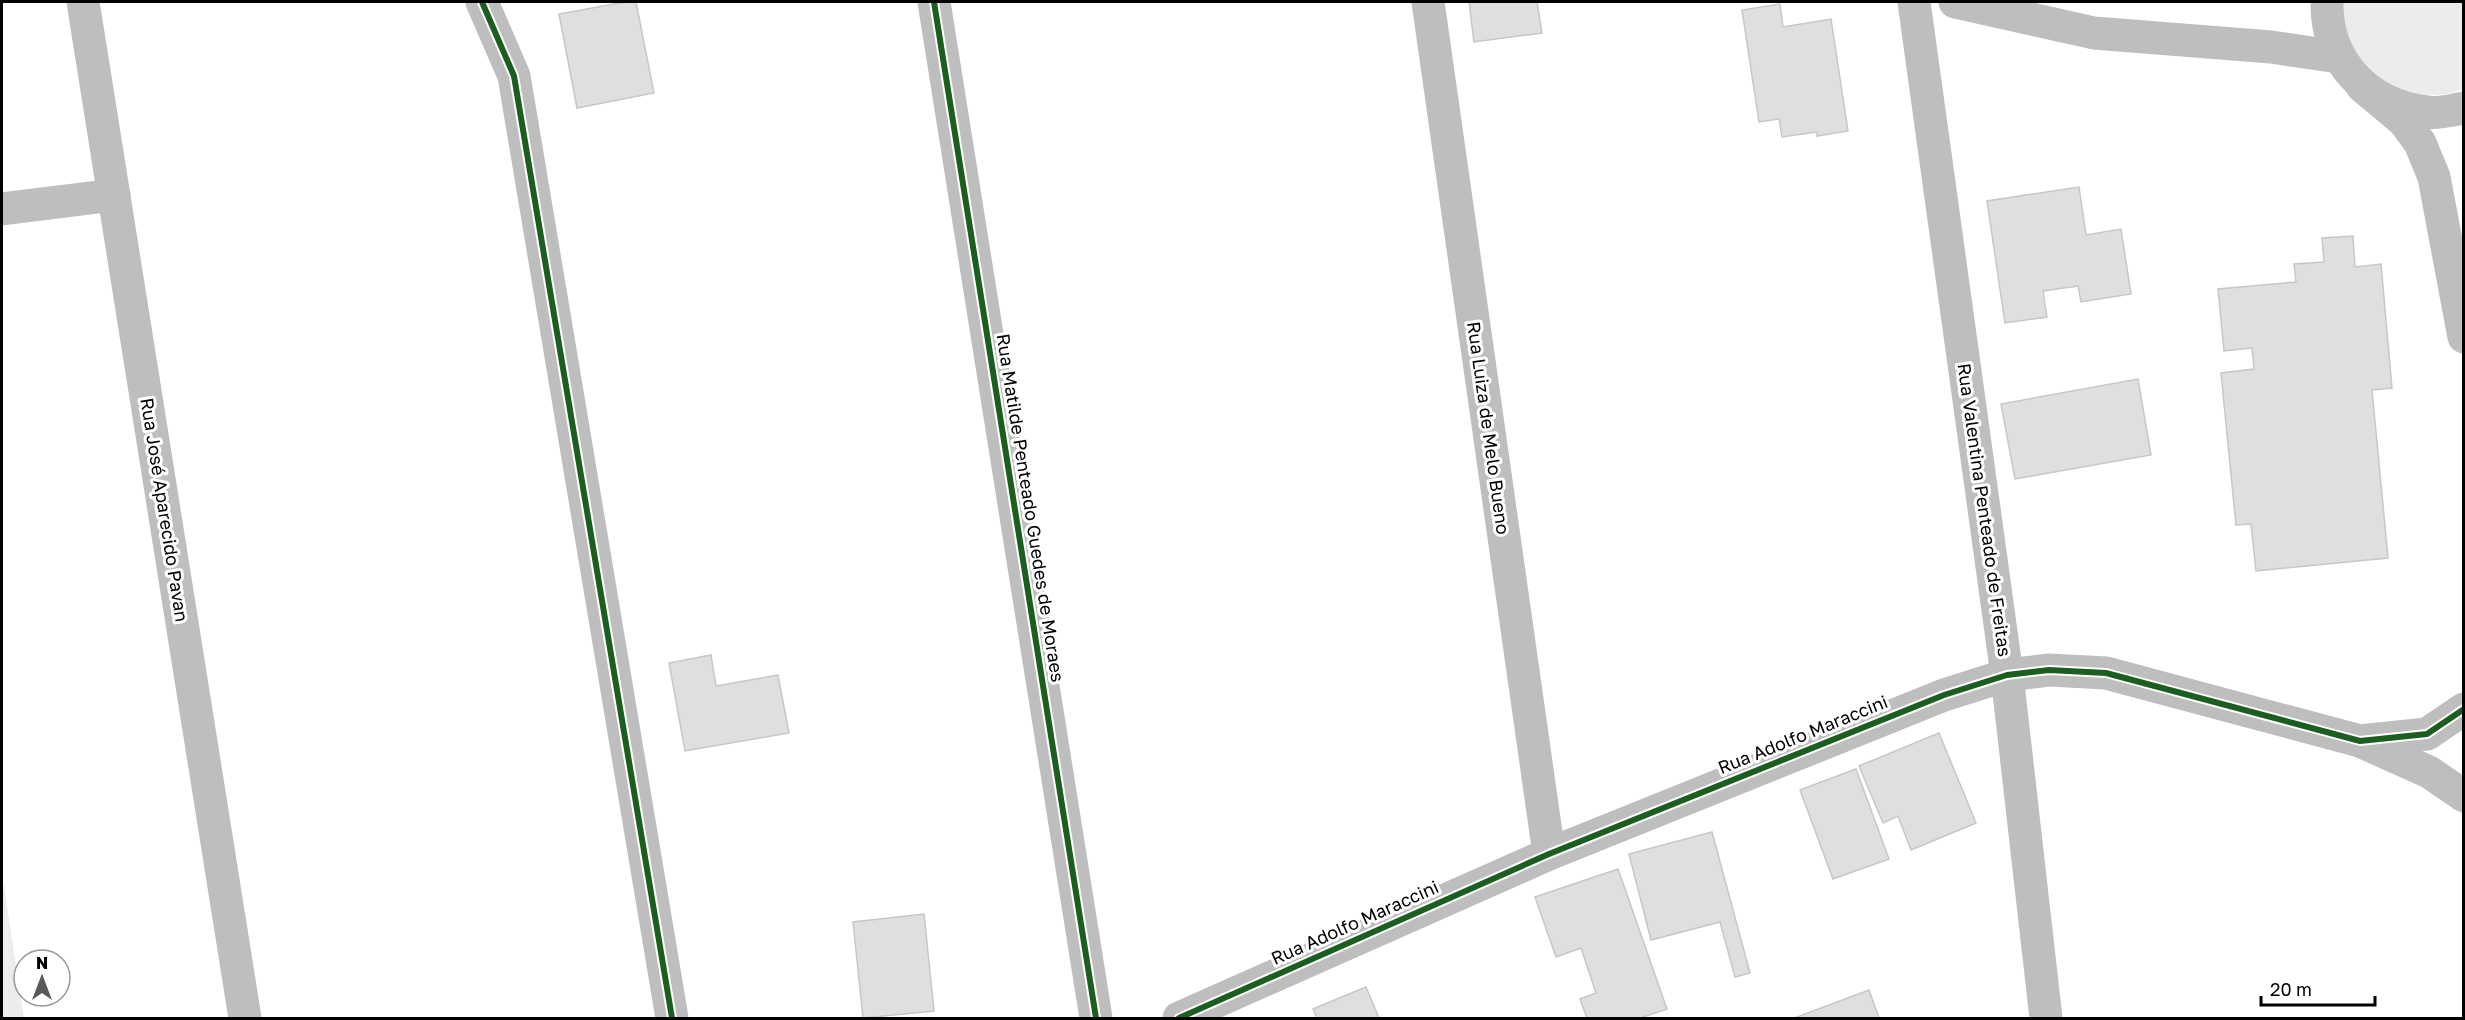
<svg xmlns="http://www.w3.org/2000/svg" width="2465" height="1020" viewBox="0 0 2465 1020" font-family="'Golos Text',sans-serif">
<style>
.green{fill:#ececec}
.building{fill:#dfdfdf;stroke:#c7c7c7;stroke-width:1.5}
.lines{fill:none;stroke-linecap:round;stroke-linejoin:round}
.minor{stroke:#bebebe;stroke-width:33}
.major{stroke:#bebebe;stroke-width:33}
.cycleway-casing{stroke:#fff;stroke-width:10}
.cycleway{stroke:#1b5e20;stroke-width:6}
.labels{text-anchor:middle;stroke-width:6;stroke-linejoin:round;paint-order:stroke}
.street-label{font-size:18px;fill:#000;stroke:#fff}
</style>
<rect width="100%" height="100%" fill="#fff"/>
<g class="green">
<path d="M 2341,2 L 2463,2 L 2463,89 C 2425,105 2374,89 2353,51 C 2344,36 2342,19 2341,2 Z"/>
<polygon points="2,874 24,1018 2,1018"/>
</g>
<g class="building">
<polygon points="625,2 636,2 654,93 577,108 559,14"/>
<polygon points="1469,2 1537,2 1542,33 1474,42"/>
<polygon points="1780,4 1783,27 1831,19 1848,131 1817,136 1817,132 1782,137 1779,119 1759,122 1742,10"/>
<polygon points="2079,187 2086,235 2121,229 2131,294 2081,302 2078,286 2043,291 2047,317 2005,323 1987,201"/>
<polygon points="2353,236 2355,267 2381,264 2392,388 2372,390 2388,558 2256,571 2251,524 2236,525 2221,373 2254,369 2252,348 2224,351 2218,289 2296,282 2294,264 2324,262 2322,238"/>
<polygon points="2138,379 2151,455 2015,479 2001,404"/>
<polygon points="711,655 716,686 778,675 789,733 685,751 669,663"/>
<polygon points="1939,733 1976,823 1911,850 1898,816 1883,823 1859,766"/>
<polygon points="1856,769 1889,859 1833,879 1800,790"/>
<polygon points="1712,832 1750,973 1735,977 1720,922 1651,940 1629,854"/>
<polygon points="1618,869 1667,1009 1640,1018 1587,1018 1580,999 1596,993 1581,948 1556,957 1535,897"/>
<polygon points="924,914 934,1011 863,1018 853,922"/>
<polygon points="1366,987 1379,1018 1317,1018 1313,1009"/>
<polygon points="1869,990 1879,1018 1798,1018 1797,1017"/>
</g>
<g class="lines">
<g class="minor">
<polyline points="83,2 245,1018"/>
<polyline points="482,2 514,76 672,1018"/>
<polyline points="934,2 1096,1018"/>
<polyline points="1428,2 1549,854"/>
<polyline points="1914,2 2007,675 2046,1018"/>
<polyline points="2,209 114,195"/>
<polyline points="2362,742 2429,772 2464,796"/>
<polyline points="1179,1018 1549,854 1944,695 2007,675 2049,670 2106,673 2360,741 2427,734 2464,709"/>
</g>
<g class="major">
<polyline points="1955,2 2094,33 2271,47 2339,57"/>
<path d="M 2327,2 C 2326,62 2368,105 2427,112 C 2438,114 2452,110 2464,108"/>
<polyline points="2362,86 2404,121 2420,143 2434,177 2464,337"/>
</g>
<g class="cycleway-casing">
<g id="cycleway">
<polyline points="482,2 514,76 672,1018"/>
<polyline points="934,2 1096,1018"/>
<polyline points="1179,1018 1549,854 1944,695 2007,675 2049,670 2106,673 2360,741 2427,734 2464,709"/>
</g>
</g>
<use href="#cycleway" class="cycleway"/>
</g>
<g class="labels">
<g class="street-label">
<text transform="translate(1488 428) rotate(82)" y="6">Rua Luiza de Melo Bueno</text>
<text transform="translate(1030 508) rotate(81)" y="6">Rua Matilde Penteado Guedes de Moraes</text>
<text transform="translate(164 510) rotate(81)" y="6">Rua José Aparecido Pavan</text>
<text transform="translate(1984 510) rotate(82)" y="6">Rua Valentina Penteado de Freitas</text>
<text transform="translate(1803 735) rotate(-22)" y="6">Rua Adolfo Maraccini</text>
<text transform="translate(1355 923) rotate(-24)" y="6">Rua Adolfo Maraccini</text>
</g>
</g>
<rect width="2465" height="1020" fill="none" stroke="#000000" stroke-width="6"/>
<g transform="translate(42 978)"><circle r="28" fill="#ffffff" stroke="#999999" stroke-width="1.5"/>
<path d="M0-4.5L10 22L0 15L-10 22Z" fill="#595959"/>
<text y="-9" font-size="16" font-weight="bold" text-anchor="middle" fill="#000000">N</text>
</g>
<path d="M2261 996v9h114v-9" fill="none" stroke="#000000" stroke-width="3"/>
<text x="2270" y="996" font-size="18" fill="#000000" stroke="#ffffff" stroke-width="4.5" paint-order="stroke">20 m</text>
</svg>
